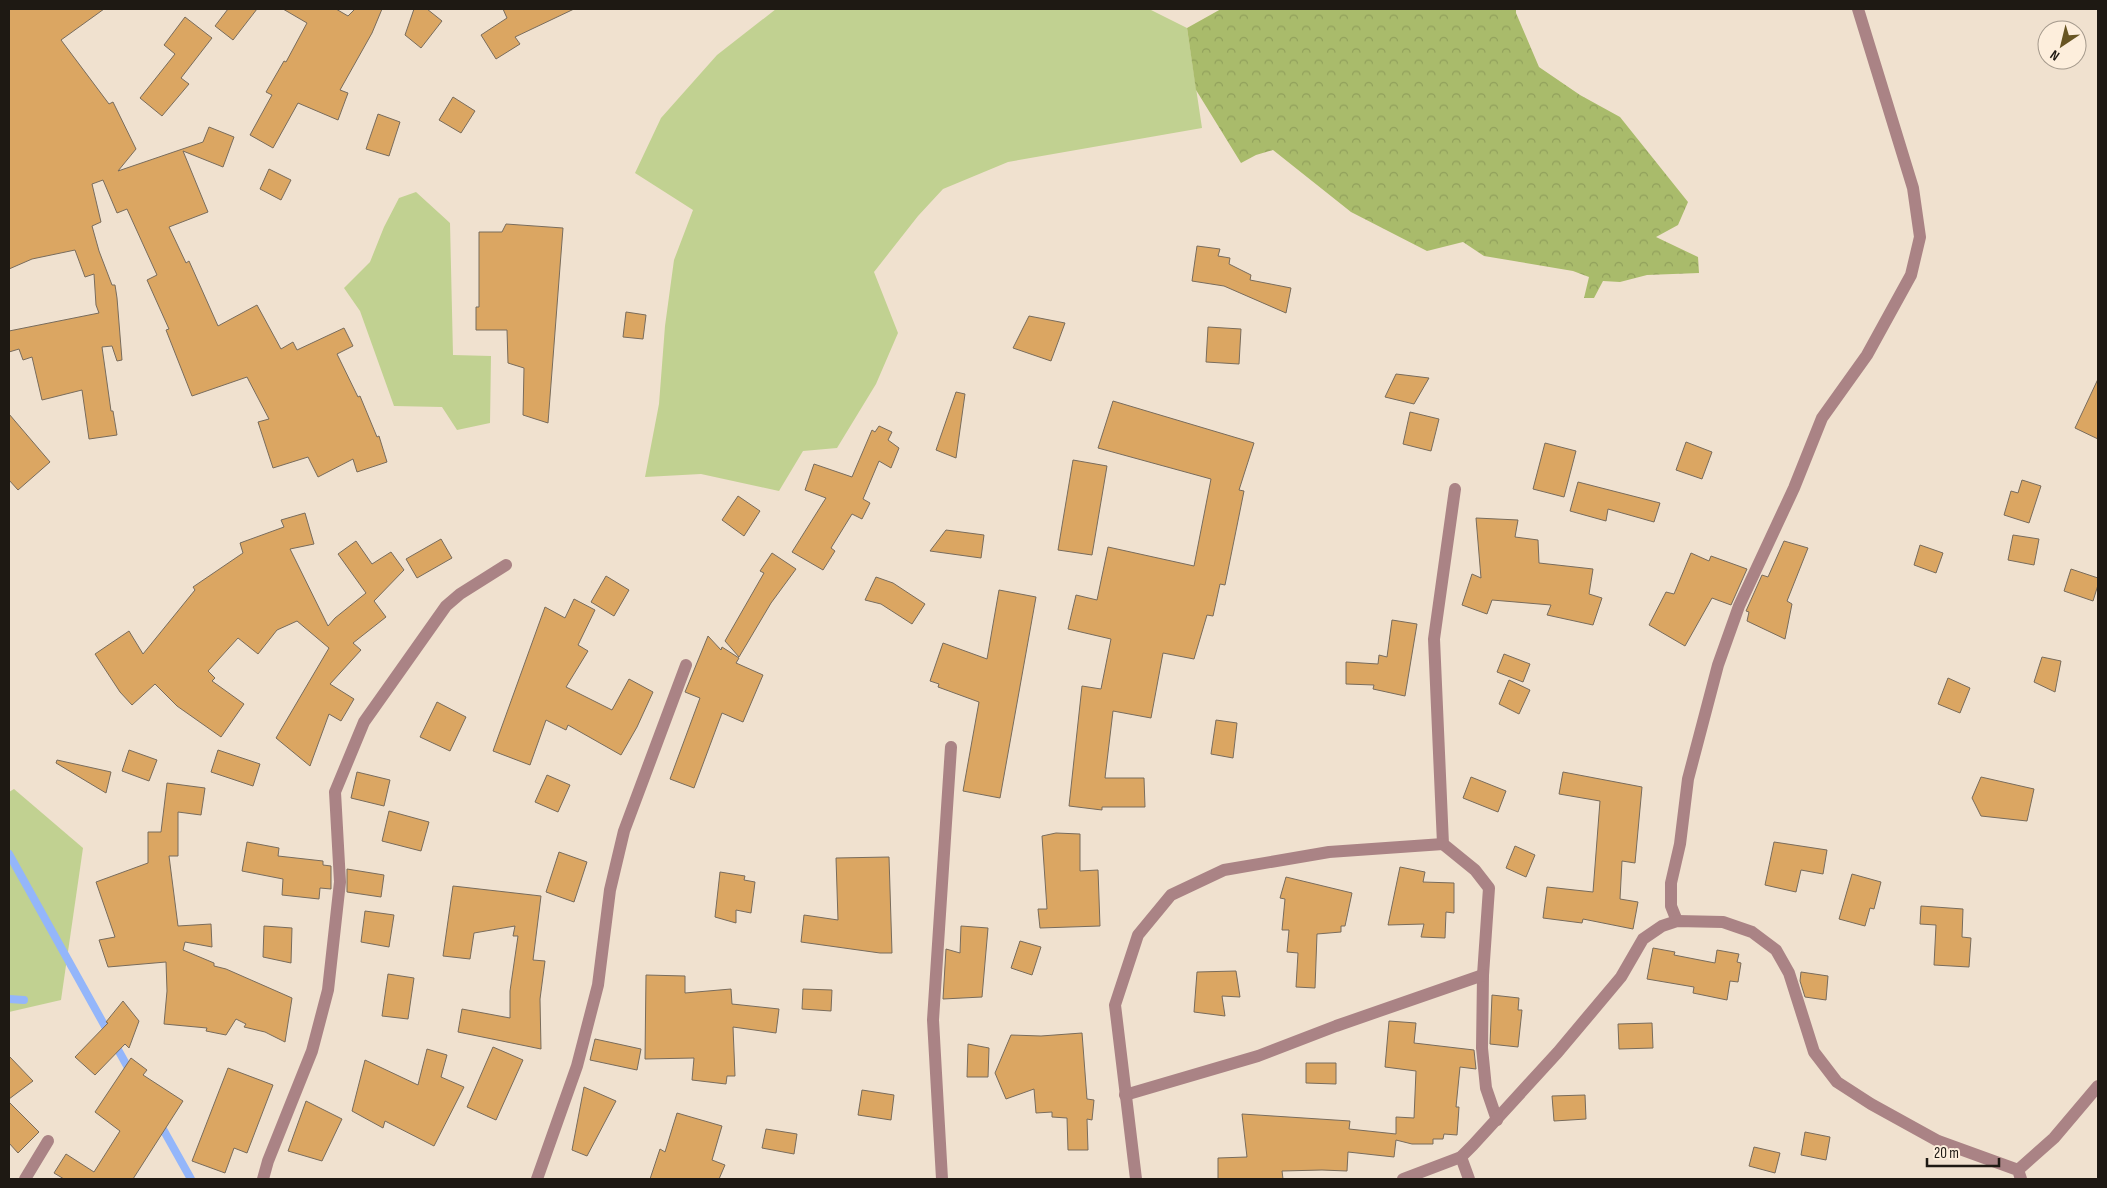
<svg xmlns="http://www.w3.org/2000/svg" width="2107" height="1188" viewBox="0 0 2107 1188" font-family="'Sofia Sans Condensed',sans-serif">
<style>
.green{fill:#c1d191}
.forest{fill:url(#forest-crowns)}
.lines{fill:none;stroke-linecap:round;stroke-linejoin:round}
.stream{stroke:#94b6fa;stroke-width:8}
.building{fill:#dba662;stroke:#796c5c}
.minor{stroke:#aa8385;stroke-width:12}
</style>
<defs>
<pattern id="forest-crowns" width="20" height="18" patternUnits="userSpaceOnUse" patternTransform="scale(1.25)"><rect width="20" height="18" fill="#a9bb6b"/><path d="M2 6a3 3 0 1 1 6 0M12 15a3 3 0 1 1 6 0" fill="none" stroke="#91a05c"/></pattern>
</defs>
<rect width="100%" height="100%" fill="#f0e1cf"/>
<g class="green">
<polygon points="776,9 1149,9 1187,28 1202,128 1008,162 943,189 918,216 874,272 898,333 876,384 837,448 803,451 779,491 701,474 645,477 659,404 665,326 674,260 693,210 635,173 661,118 717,55"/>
<polygon points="416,192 450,223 453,355 491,356 490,423 457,430 442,407 394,406 360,311 344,288 370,262 384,227 399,198"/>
<polygon points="14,789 83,848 61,1000 9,1012 9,792"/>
</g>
<polygon class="forest" points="1221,9 1516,9 1516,13 1539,67 1580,95 1620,117 1688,202 1678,225 1656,237 1698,257 1699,273 1647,275 1620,282 1603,281 1594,298 1584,298 1589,277 1573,271 1484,256 1463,242 1427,251 1351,212 1273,150 1256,155 1241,163 1196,90 1187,28"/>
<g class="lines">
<g class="stream">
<polyline points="9,854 131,1073"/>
<polyline points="9,999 24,1000"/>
<polyline points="159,1122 191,1179"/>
</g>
</g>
<g class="building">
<polygon points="9,9 104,9 61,40 109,104 113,102 136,149 118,171 203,142 209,127 234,137 223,167 183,151 208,212 169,227 186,263 189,261 218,326 257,305 281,349 293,342 297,350 344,328 353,346 337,354 358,397 360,396 377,437 379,436 387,462 357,472 353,459 318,477 308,457 273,468 258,422 269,419 247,377 192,396 166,330 169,329 147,280 157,275 127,209 117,213 103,180 92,184 101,222 92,226 99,251 112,285 115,285 117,298 122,360 117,361 112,346 102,347 111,411 113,411 117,435 89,439 82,390 42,400 32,357 23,360 19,349 9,352 9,331 99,313 96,305 94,274 85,277 75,250 32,259 9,269"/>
<polygon points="228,9 257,9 233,40 215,26"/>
<polygon points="283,9 336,9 348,16 355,9 382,9 372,33 340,90 348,93 338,120 298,103 273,148 250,135 272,95 266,92 284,61 286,62 307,23"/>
<polygon points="414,9 427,9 442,21 421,48 405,35"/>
<polygon points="503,9 574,9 515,37 520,44 496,59 481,35 507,18"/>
<polygon points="185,17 212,38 181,78 189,84 162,116 140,98 175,54 164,45"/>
<polygon points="453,97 475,111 461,133 439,120"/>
<polygon points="378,114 400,122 389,156 366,149"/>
<polygon points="269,169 291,180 281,200 260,189"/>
<polygon points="506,224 563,228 548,423 523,415 524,368 508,363 507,330 476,330 476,307 479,307 479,232 502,232"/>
<polygon points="1197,246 1220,249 1218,256 1230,258 1229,264 1251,275 1250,280 1291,288 1286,313 1224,286 1192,281"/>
<polygon points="626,312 646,315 643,339 623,337"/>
<polygon points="1029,316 1065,323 1051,361 1013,348"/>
<polygon points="1208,327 1241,329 1239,364 1206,362"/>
<polygon points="1396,374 1429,378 1414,404 1385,397"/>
<polygon points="2098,379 2098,439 2075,428"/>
<polygon points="956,392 965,394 956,458 936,450"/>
<polygon points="1113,401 1254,443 1239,490 1244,491 1225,585 1220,584 1213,616 1207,615 1194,659 1163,653 1151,718 1113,711 1105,778 1144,778 1145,807 1102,807 1102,810 1069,806 1082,686 1101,689 1111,639 1068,629 1076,595 1097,600 1108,547 1194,566 1211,479 1098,448"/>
<polygon points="1410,412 1439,419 1431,451 1403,444"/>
<polygon points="9,414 50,462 18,490 9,480"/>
<polygon points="879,426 892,432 888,440 899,448 891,468 879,461 863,499 870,503 862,519 852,514 831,548 835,551 823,570 792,552 826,498 805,490 814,464 852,477 872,430 875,432"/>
<polygon points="1686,442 1712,452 1702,479 1676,470"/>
<polygon points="1545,443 1576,451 1564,497 1533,489"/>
<polygon points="1073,460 1107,466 1092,555 1058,550"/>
<polygon points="2022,480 2041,486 2029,523 2004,515 2011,491 2018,493"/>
<polygon points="1578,482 1660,503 1654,522 1608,509 1606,521 1570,511"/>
<polygon points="738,496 760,511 744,536 722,520"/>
<polygon points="305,513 314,544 290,549 328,626 335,618 366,593 338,554 356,541 372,564 391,552 404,570 374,601 386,617 353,643 361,650 330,684 354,699 341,721 329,714 310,766 276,738 329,648 297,621 277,630 258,654 238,638 208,671 215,678 212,681 244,704 221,737 177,706 155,684 132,705 120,692 95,654 129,631 143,654 195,590 193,587 243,553 240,543 284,527 281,520"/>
<polygon points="1476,518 1518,520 1515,537 1538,540 1539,563 1593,569 1589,594 1602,598 1593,625 1547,615 1551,605 1492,600 1487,614 1462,605 1472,574 1481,578"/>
<polygon points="946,530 984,535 981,558 930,551"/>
<polygon points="2013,535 2039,539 2034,565 2008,560"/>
<polygon points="441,539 452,558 417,578 406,559"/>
<polygon points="1784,541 1808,548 1787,601 1792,604 1785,639 1747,621 1749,612 1746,611 1762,575 1768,577"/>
<polygon points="1920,545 1943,553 1936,573 1914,565"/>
<polygon points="772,553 796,569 771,603 739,657 725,641 764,573 760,571"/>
<polygon points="1691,553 1709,561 1711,556 1747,569 1731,605 1712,598 1685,646 1649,625 1666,592 1674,594"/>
<polygon points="2071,569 2098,578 2098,585 2093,601 2064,591"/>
<polygon points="606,576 629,590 614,616 591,602"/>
<polygon points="876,577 893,583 925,604 912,624 881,604 865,600"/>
<polygon points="999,590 1036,597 1000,798 963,791 979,702 938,687 939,684 930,681 943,643 987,659"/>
<polygon points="574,599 595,610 578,645 588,651 566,687 612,710 629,679 653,692 637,727 621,755 568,725 566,730 546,720 530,765 493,751 545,607 565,618"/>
<polygon points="1392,620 1417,624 1405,696 1373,689 1374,685 1346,684 1346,662 1378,664 1379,655 1387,657"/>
<polygon points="708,636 721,650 722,647 739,658 736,663 763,675 743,722 722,713 694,788 670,779 700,698 685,692"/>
<polygon points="1504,654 1530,664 1523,682 1497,672"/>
<polygon points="2042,657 2061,661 2055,692 2034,682"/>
<polygon points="1948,678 1970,688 1960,713 1938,704"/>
<polygon points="1509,680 1530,690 1519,714 1499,704"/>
<polygon points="437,702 466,717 450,751 420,737"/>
<polygon points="1216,720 1237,723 1233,758 1211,754"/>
<polygon points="129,750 157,760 149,781 122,771"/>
<polygon points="218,750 260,764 253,786 211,772"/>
<polygon points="57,760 111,772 106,793 56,763"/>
<polygon points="357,772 390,780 384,806 351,798"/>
<polygon points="1563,772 1642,787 1635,863 1622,861 1620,899 1638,902 1633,929 1583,919 1582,923 1543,918 1547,887 1593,892 1600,801 1559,794"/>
<polygon points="547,775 570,785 558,812 535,802"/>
<polygon points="1471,777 1506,791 1498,812 1463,798"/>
<polygon points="1981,777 2034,789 2027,821 1981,816 1972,798"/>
<polygon points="167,783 205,788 201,815 178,812 178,856 169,856 178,926 211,924 212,947 185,942 183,950 214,963 214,966 226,969 292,998 285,1042 265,1032 244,1027 246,1024 236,1019 226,1035 206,1031 207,1028 164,1024 167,991 166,962 108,967 99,940 115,937 96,882 148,863 148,832 161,832"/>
<polygon points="389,811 429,822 421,851 382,841"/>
<polygon points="1056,833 1080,834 1080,871 1098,870 1100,926 1040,928 1038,909 1047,909 1042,836"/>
<polygon points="247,842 279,848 278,856 323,861 323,865 331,866 331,889 320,888 319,899 282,895 283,879 242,871"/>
<polygon points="1774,842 1827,850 1823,874 1801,870 1796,892 1765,885"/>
<polygon points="1515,846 1535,855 1526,877 1506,868"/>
<polygon points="559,852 587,862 574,902 546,892"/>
<polygon points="889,857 892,953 880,953 801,942 804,915 838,920 836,858"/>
<polygon points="1400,867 1425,872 1423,882 1454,883 1454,913 1446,912 1445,938 1421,937 1424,924 1388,925"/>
<polygon points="347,869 384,875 381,897 347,892"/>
<polygon points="720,872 745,876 744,880 755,882 751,913 736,910 736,923 715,917"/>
<polygon points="1852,874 1881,882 1874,909 1870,908 1865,926 1839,919"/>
<polygon points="1286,877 1352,893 1345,926 1341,926 1341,932 1317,934 1315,988 1296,987 1298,953 1287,952 1289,930 1282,930 1285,899 1280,898"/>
<polygon points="453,886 541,896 533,960 545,961 540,999 541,1049 458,1032 462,1009 510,1018 510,991 518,936 513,936 515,926 474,933 470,959 443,956"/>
<polygon points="1921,906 1963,909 1962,937 1971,938 1969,967 1934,965 1936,925 1920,924"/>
<polygon points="365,911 394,915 389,947 361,942"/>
<polygon points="264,926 292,928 291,963 263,957"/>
<polygon points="961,926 988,928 982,997 943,999 946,949 960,953"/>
<polygon points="1020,941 1041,947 1032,975 1011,968"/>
<polygon points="1653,948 1675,952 1674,955 1715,963 1717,950 1739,954 1737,962 1741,963 1738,982 1730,981 1727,1000 1693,993 1694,987 1647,979"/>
<polygon points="1236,971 1240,997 1222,996 1225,1016 1194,1012 1197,972"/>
<polygon points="1801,972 1828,976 1826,1000 1805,997 1800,981"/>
<polygon points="388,974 414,978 408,1019 382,1016"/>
<polygon points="646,975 685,976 685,993 731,989 732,1004 779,1009 776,1033 733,1027 735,1076 727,1076 726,1084 692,1080 694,1058 645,1059"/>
<polygon points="803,989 832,990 831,1011 802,1009"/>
<polygon points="1492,995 1519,998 1518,1010 1522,1010 1518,1047 1490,1044"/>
<polygon points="123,1001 139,1021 129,1048 125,1044 95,1075 75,1057 108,1023 106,1022"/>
<polygon points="1389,1021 1416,1023 1414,1043 1474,1050 1476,1069 1460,1067 1456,1107 1459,1107 1457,1135 1444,1134 1443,1139 1433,1139 1433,1144 1412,1144 1396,1140 1394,1157 1348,1152 1347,1171 1322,1170 1282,1171 1283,1179 1218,1179 1218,1158 1247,1157 1242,1114 1350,1121 1349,1129 1396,1134 1396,1117 1414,1118 1416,1071 1385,1067"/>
<polygon points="1652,1023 1653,1048 1619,1049 1618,1024"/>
<polygon points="1082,1033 1087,1099 1094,1100 1092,1120 1087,1119 1088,1150 1068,1150 1067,1118 1052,1117 1052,1112 1036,1113 1034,1089 1006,1099 995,1073 1011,1035 1041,1036"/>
<polygon points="595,1039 641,1049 637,1070 590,1060"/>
<polygon points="968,1044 989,1048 988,1077 967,1077"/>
<polygon points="493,1047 523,1060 496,1120 467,1107"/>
<polygon points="427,1049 447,1055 441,1077 464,1087 434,1146 385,1121 383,1128 352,1111 365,1060 418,1085"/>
<polygon points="9,1056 33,1081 9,1099"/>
<polygon points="131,1058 147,1070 143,1075 183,1101 133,1179 64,1179 54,1173 66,1154 94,1172 120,1131 95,1112"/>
<polygon points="1306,1063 1336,1063 1336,1084 1306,1083"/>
<polygon points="228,1068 273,1085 247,1153 234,1148 225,1173 192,1161"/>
<polygon points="584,1087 616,1101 587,1156 572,1150"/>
<polygon points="862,1090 894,1095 891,1120 858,1115"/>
<polygon points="1585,1095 1586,1119 1554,1121 1552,1096"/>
<polygon points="306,1101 342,1119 322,1161 288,1151"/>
<polygon points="9,1102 39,1132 18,1153 9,1143"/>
<polygon points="677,1113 722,1126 712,1160 725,1165 719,1179 650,1179 660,1149 665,1152"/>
<polygon points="766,1129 797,1134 794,1154 762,1148"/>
<polygon points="1805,1132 1830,1137 1826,1160 1801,1155"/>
<polygon points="1754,1147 1780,1153 1775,1173 1749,1166"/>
</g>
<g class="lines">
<g class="minor">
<polyline points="1455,489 1434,639 1443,844 1475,870 1489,888 1483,975 1482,1048 1486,1088 1497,1120"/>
<polyline points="1677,921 1671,906 1671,883 1680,844 1688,779 1718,665 1739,606 1794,488 1822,418 1867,355 1911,275 1920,237 1913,188 1858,9"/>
<polyline points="1125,1095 1258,1056 1336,1026 1483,975"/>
<polyline points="1461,1157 1469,1179"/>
<polyline points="2018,1170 2054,1138 2098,1086"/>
<polyline points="25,1179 48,1141"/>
<polyline points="263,1179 268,1161 312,1051 328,990 340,882 335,792 364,722 446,606 460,594 506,565"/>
<polyline points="537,1179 577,1066 598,985 610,890 624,831 686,665"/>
<polyline points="942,1179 933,1020 951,747"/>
<polyline points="1136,1179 1115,1005 1138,935 1171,895 1224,870 1329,852 1443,844"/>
<polyline points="1403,1179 1461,1157 1473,1145 1558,1052 1621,977 1643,939 1662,926 1677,921 1723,922 1752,932 1776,950 1789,973 1814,1052 1837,1082 1871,1104 1938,1141 2018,1170 2021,1179"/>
</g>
</g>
<rect width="2107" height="1188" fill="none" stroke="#1e1913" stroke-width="20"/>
<g transform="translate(2062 45) rotate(215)"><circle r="24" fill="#fdeedc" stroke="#a4998c"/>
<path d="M0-4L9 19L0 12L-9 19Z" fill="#685523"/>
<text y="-8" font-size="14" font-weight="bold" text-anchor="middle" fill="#1e1913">N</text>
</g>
<path d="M1927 1158v8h72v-8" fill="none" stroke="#1e1913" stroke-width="2.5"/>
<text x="1934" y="1158" font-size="15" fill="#1e1913" stroke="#fdeedc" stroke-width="4" paint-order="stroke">20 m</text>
</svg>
